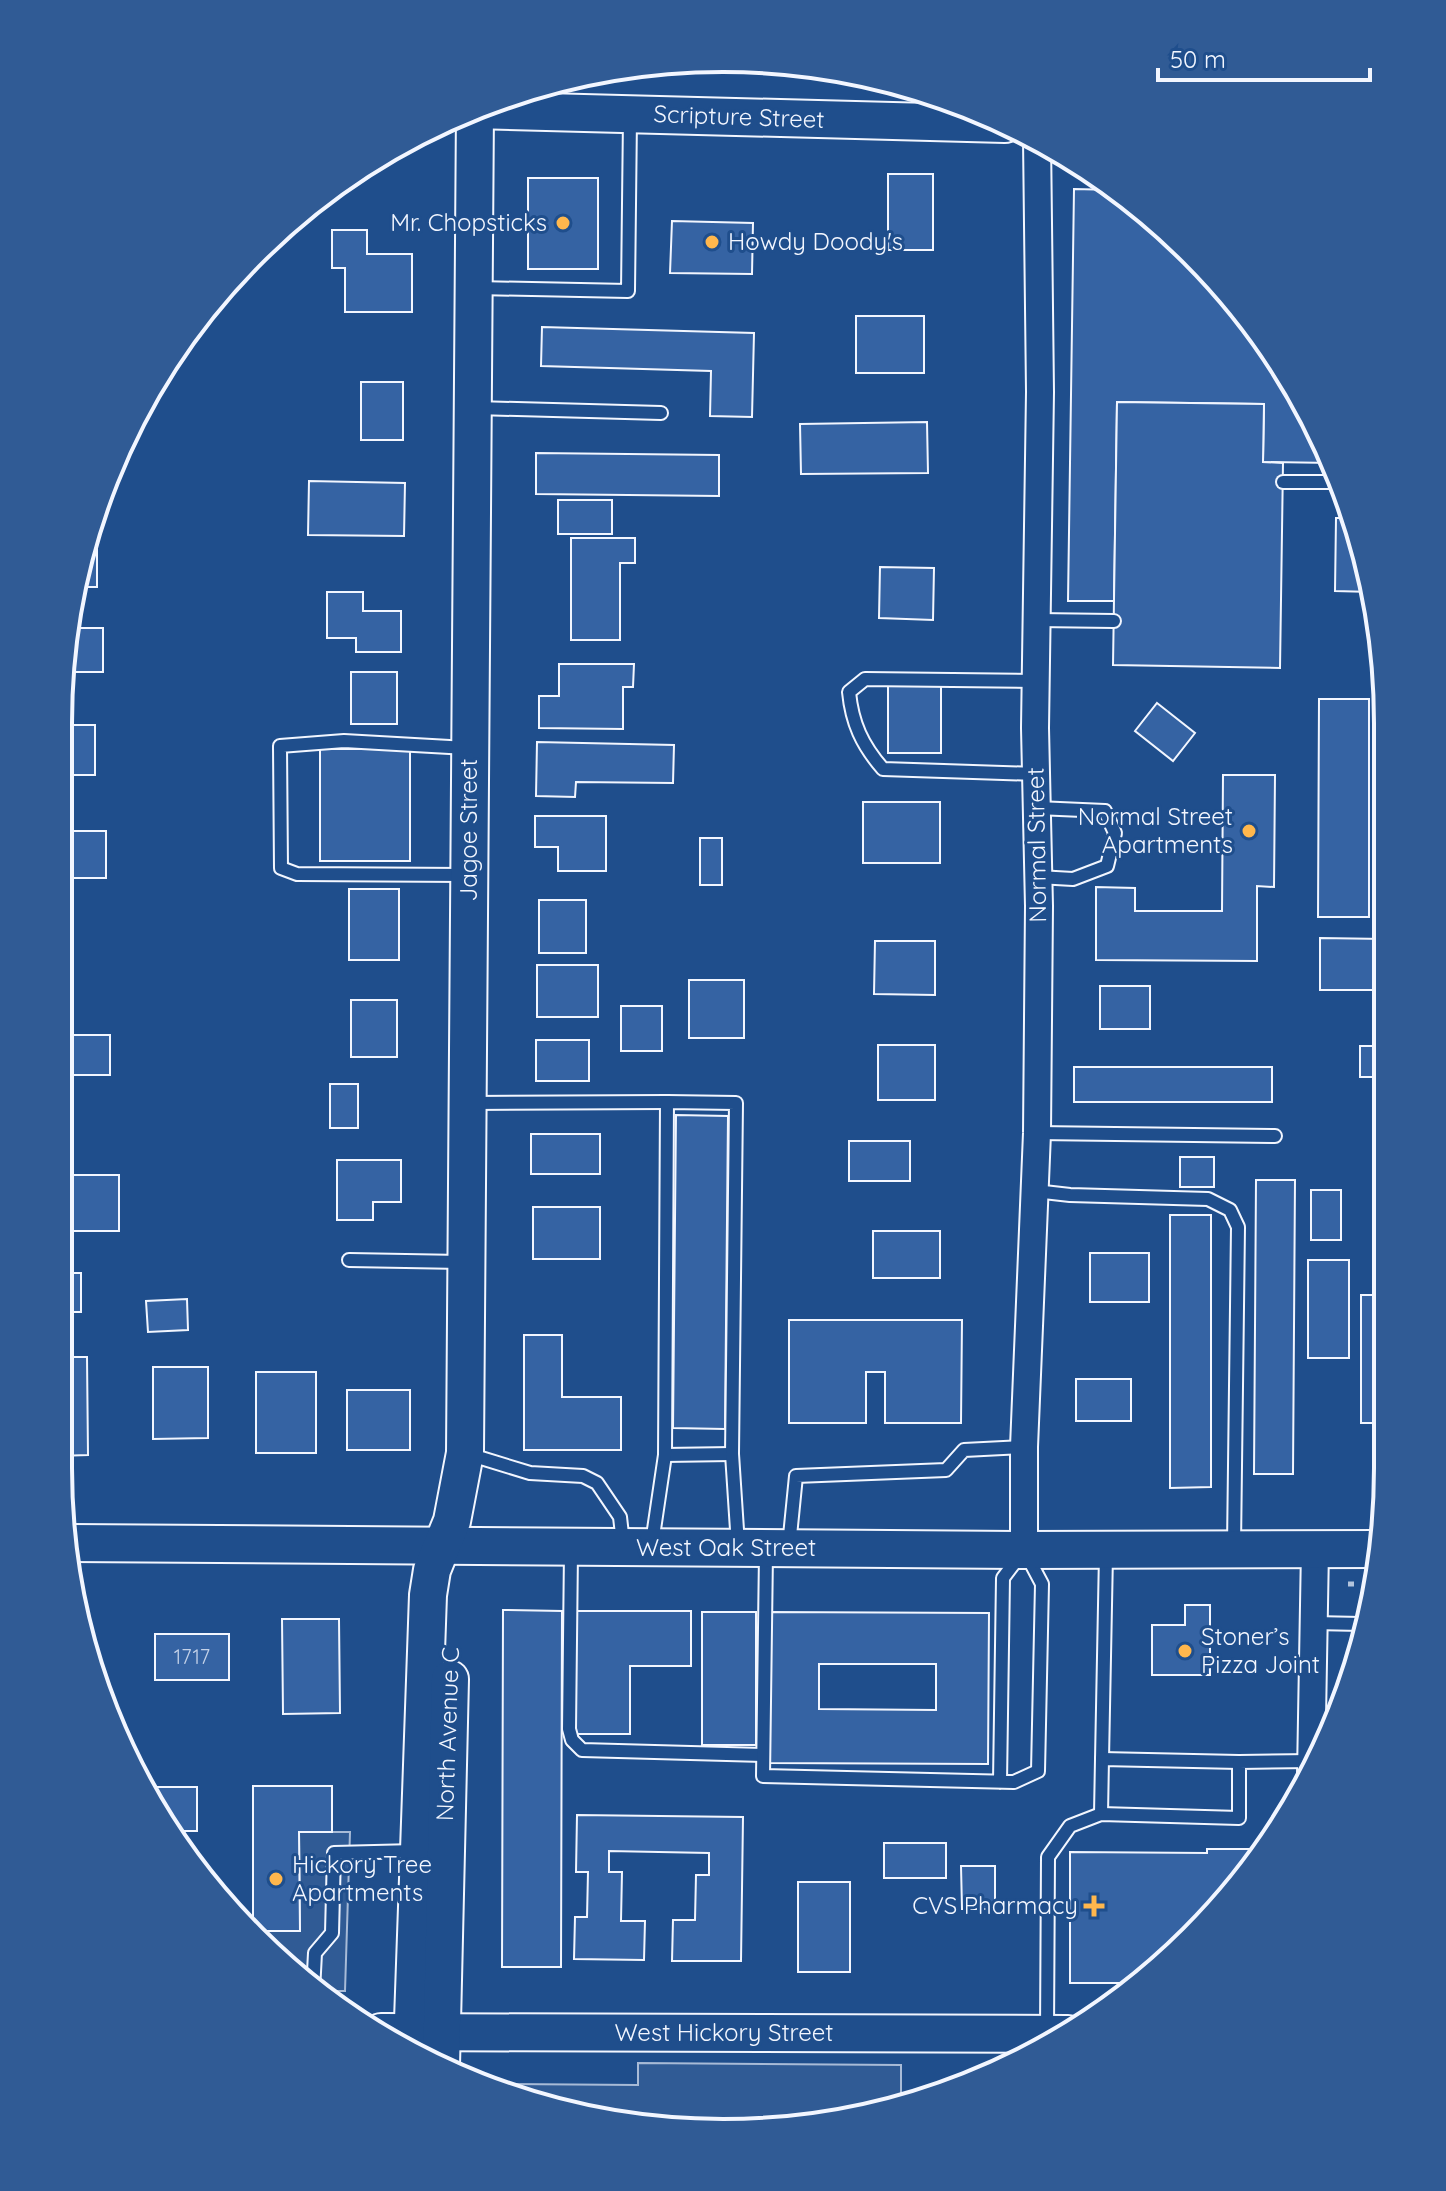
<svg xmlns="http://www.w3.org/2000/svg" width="1446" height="2191" viewBox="0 0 1446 2191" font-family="Quicksand,sans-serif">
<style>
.built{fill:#305b95;stroke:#a8bbd7;stroke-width:2}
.building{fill:#3563a3;stroke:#f2f6ff;stroke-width:2;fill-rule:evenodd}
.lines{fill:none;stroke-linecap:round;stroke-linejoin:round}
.lane-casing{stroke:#f2f6ff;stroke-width:16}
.street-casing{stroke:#f2f6ff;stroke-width:30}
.secondary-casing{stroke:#f2f6ff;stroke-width:40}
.path{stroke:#b3c4dc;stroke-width:5;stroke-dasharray:6 4;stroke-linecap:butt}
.lane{stroke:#1f4e8c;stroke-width:12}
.street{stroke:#1f4e8c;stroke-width:26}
.secondary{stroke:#1f4e8c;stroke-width:36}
.poi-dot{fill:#ffb74d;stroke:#1f4e8c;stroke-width:3}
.labels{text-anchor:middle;stroke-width:6;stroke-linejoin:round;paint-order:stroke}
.number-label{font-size:20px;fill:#c3d1e8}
.street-label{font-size:24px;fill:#f2f6ff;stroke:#1f4e8c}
.poi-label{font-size:24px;fill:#f2f6ff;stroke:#1f4e8c;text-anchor:end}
.rim{fill:none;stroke:#f2f6ff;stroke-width:4}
</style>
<rect width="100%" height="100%" fill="#1f4e8c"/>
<g class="built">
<polygon points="299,1832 350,1832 345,1991 314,1991 258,1931 300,1931"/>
<polygon points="638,2063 901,2065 901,2108 679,2132 495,2089 495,2084 638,2085"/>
</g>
<g class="building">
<polygon points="852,74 877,79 877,82 852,81"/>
<rect x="888" y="174" width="45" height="76"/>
<rect x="528" y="178" width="70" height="91"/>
<polygon points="1074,189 1115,190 1162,223 1251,319 1320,429 1332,463 1263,462 1264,404 1117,402 1114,601 1068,601"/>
<polygon points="672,221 753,223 752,274 670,273"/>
<polygon points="332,230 367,230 367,254 412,254 412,312 345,312 345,268 332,268"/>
<rect x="856" y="316" width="68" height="57"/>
<polygon points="542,327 754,333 752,417 710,416 711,371 541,366"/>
<rect x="361" y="382" width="42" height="58"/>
<polygon points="1117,402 1264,404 1263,462 1283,463 1280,668 1113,665"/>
<polygon points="927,422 928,473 801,474 800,424"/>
<polygon points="536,453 719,455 719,496 536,494"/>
<polygon points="309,481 405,483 404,536 308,535"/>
<rect x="558" y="500" width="54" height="34"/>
<polygon points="1336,518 1353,518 1365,551 1372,592 1335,591"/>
<polygon points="97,526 97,587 78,587"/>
<polygon points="571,538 635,538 635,563 620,563 620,640 571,640"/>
<polygon points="880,567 934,568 933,620 879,618"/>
<polygon points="327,592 363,592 363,611 401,611 401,652 356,652 356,638 327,638"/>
<polygon points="66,628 103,628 103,672 64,672"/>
<polygon points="559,664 634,664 633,687 623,687 623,729 539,728 539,696 559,696"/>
<rect x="351" y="672" width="46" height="52"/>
<rect x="888" y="684" width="53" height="69"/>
<polygon points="1319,699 1369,699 1369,917 1318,917"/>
<polygon points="1157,703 1195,733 1173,761 1135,731"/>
<rect x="63" y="725" width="32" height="50"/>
<polygon points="537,742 674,745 673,783 576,782 575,797 536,796"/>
<rect x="320" y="749" width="90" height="112"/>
<polygon points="1223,775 1275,775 1274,887 1257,886 1257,961 1096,960 1096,887 1135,888 1135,911 1222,911"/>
<rect x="863" y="802" width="77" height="61"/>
<polygon points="535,816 606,816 606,871 558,871 558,847 535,847"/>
<rect x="62" y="831" width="44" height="47"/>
<rect x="700" y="838" width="22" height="47"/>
<rect x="349" y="889" width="50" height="71"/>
<rect x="539" y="900" width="47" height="53"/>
<polygon points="1320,938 1385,939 1385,990 1320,990"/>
<polygon points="875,941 935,941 935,995 874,994"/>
<rect x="537" y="965" width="61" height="52"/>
<rect x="689" y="980" width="55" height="58"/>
<rect x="1100" y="986" width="50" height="43"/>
<rect x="351" y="1000" width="46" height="57"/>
<rect x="621" y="1006" width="41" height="45"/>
<rect x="61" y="1035" width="49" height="40"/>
<rect x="536" y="1040" width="53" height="41"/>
<rect x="878" y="1045" width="57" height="55"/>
<rect x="1360" y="1046" width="25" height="31"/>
<rect x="1074" y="1067" width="198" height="35"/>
<rect x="330" y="1084" width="28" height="44"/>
<polygon points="676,1115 728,1116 725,1429 673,1428"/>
<rect x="531" y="1134" width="69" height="40"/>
<rect x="849" y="1141" width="61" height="40"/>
<rect x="1180" y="1157" width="34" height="30"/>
<polygon points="337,1160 401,1160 401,1202 373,1202 373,1220 337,1220"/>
<rect x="73" y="1175" width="46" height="56"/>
<polygon points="1256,1180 1295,1180 1293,1474 1254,1474"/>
<rect x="1311" y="1190" width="30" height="50"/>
<rect x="533" y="1207" width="67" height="52"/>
<polygon points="1170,1215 1211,1215 1211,1487 1170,1488"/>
<rect x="873" y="1231" width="67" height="47"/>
<rect x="1090" y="1253" width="59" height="49"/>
<rect x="1308" y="1260" width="41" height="98"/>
<rect x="59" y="1273" width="22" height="39"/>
<polygon points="1361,1295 1384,1295 1383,1423 1361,1423"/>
<polygon points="187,1299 188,1330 148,1332 146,1301"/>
<polygon points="789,1320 962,1320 961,1423 885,1423 885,1372 866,1372 866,1423 789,1423"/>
<polygon points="524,1335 562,1335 562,1397 621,1397 621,1450 524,1450"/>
<polygon points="59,1357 87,1357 88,1455 58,1456"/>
<polygon points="153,1367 208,1367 208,1438 153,1439"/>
<rect x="256" y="1372" width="60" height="81"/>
<rect x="1076" y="1379" width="55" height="42"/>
<rect x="347" y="1390" width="63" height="60"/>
<polygon points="1185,1605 1210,1605 1210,1675 1152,1675 1152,1625 1185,1625"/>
<polygon points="503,1610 562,1611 561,1967 502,1967"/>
<polygon points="576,1611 691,1611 691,1666 630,1666 630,1734 576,1734"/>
<rect x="702" y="1612" width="54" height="133"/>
<path d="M 768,1612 L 989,1613 L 988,1764 L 767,1763 ZM 819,1664 L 936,1664 L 936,1710 L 819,1709 Z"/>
<polygon points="282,1619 339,1619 340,1713 283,1714"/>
<rect x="155" y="1634" width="74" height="46"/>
<polygon points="86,1636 92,1636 92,1674"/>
<polygon points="253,1786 332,1786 332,1832 299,1832 300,1931 258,1931 253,1926"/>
<polygon points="145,1787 197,1787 197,1831 167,1831"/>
<polygon points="577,1815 743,1817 741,1961 672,1961 673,1920 695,1920 696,1875 709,1875 709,1853 609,1851 609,1872 622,1872 621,1921 645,1921 644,1960 574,1959 575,1917 587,1917 588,1872 576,1872"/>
<rect x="884" y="1843" width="62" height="35"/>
<polygon points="1207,1849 1252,1849 1252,1863 1223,1907 1130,1983 1070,1983 1070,1852 1207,1853"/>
<polygon points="961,1866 995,1866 995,1909 962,1909"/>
<rect x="798" y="1882" width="52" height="90"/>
</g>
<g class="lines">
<g class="lane-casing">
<g id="lane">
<polyline points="477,288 628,291 630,117"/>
<polyline points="476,408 661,413"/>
<polyline points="1283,482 1340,482"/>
<polyline points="1037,620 1114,621"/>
<path d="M 1036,681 L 865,679 L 849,692 C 852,723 862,745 883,769 L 1036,774"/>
<polyline points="1037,808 1105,811 1115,833 1107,866 1073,879 1038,877"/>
<polyline points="465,875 297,874 281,868 280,746 344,741 467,748"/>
<polyline points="470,1103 667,1102"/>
<polyline points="1037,1133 1275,1136"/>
<polyline points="1035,1191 1070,1195 1208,1199 1230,1210 1238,1227 1234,1546"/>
<polyline points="349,1260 462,1262"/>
<polyline points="468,1454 530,1473 583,1476 597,1483 620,1517 623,1543"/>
<polyline points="665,1455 732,1454"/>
<polyline points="652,1543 665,1455 667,1102 736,1103 732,1454 738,1545"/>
<polyline points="789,1546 796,1476 946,1470 964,1450 1024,1447"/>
<polyline points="571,1551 569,1729 572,1740 582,1750 763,1755"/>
<polyline points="766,1553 763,1776 1014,1782 1038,1771 1042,1584 1024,1550 1003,1578 1000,1782"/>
<polyline points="1314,1623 1361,1624"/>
<polyline points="1102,1759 1106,1554"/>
<polyline points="1101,1814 1102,1759 1239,1762"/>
<polyline points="313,1991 315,1953 332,1933 334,1853 415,1851"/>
<polyline points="1047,2031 1048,1857 1070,1826 1101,1814 1239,1818 1239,1762 1312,1761"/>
</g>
</g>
<g class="street-casing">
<g id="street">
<polyline points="1024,1550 1024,1447 1037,1133 1039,906 1035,728 1040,392 1037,139"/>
<polyline points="1311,1774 1315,1549"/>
</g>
</g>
<g class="secondary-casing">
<g id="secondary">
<polyline points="474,110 1005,124"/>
<polyline points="70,1543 1024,1550 1382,1549"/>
<polyline points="381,2032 1068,2034"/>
<polyline points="412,2049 428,1595 432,1570 452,1521 465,1453 475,109"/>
<polyline points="441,2066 450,1679"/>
</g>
</g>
<polyline class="path" points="1348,1584 1358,1584"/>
<use href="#lane" class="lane"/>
<use href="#street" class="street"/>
<use href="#secondary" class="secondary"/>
</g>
<g class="poi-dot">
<circle cx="563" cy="223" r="8"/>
<circle cx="712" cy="242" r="8"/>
<circle cx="1249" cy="831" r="8"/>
<circle cx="1185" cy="1651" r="8"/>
<circle cx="276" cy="1879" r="8"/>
<path d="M1090 1894h8v8h8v8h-8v8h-8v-8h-8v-8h8z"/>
</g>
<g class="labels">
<g class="number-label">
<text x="192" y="1664">1717</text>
</g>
<g class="street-label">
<text transform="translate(739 117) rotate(2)" y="8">Scripture Street</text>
<text transform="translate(469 830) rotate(-90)" y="8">Jagoe Street</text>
<text transform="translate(1037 845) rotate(-91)" y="8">Normal Street</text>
<text x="726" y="1556">West Oak Street</text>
<text transform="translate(448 1734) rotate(-88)" y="8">North Avenue C</text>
<text x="724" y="2041">West Hickory Street</text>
</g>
<g class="poi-label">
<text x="547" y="231">Mr. Chopsticks</text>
<text x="728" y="250" text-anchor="start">Howdy Doody's</text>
<text x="1233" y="825">Normal Street<tspan x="1233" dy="28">Apartments</tspan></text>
<text x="1201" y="1645" text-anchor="start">Stoner’s<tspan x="1201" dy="28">Pizza Joint</tspan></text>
<text x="292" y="1873" text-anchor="start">Hickory Tree<tspan x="292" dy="28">Apartments</tspan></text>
<text x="1078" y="1914">CVS Pharmacy</text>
</g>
</g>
<path d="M0 0H1446V2191H0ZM723 72H723A651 651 0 0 1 1374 723V1468A651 651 0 0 1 723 2119H723A651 651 0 0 1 72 1468V723A651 651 0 0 1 723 72Z" fill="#305b95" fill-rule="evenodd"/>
<path class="rim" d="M723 72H723A651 651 0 0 1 1374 723V1468A651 651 0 0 1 723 2119H723A651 651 0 0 1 72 1468V723A651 651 0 0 1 723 72Z"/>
<path d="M1158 68v12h212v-12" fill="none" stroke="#f2f6ff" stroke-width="4"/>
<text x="1170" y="68" font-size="24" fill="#f2f6ff" stroke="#1f4e8c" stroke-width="6" paint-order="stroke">50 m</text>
</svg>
